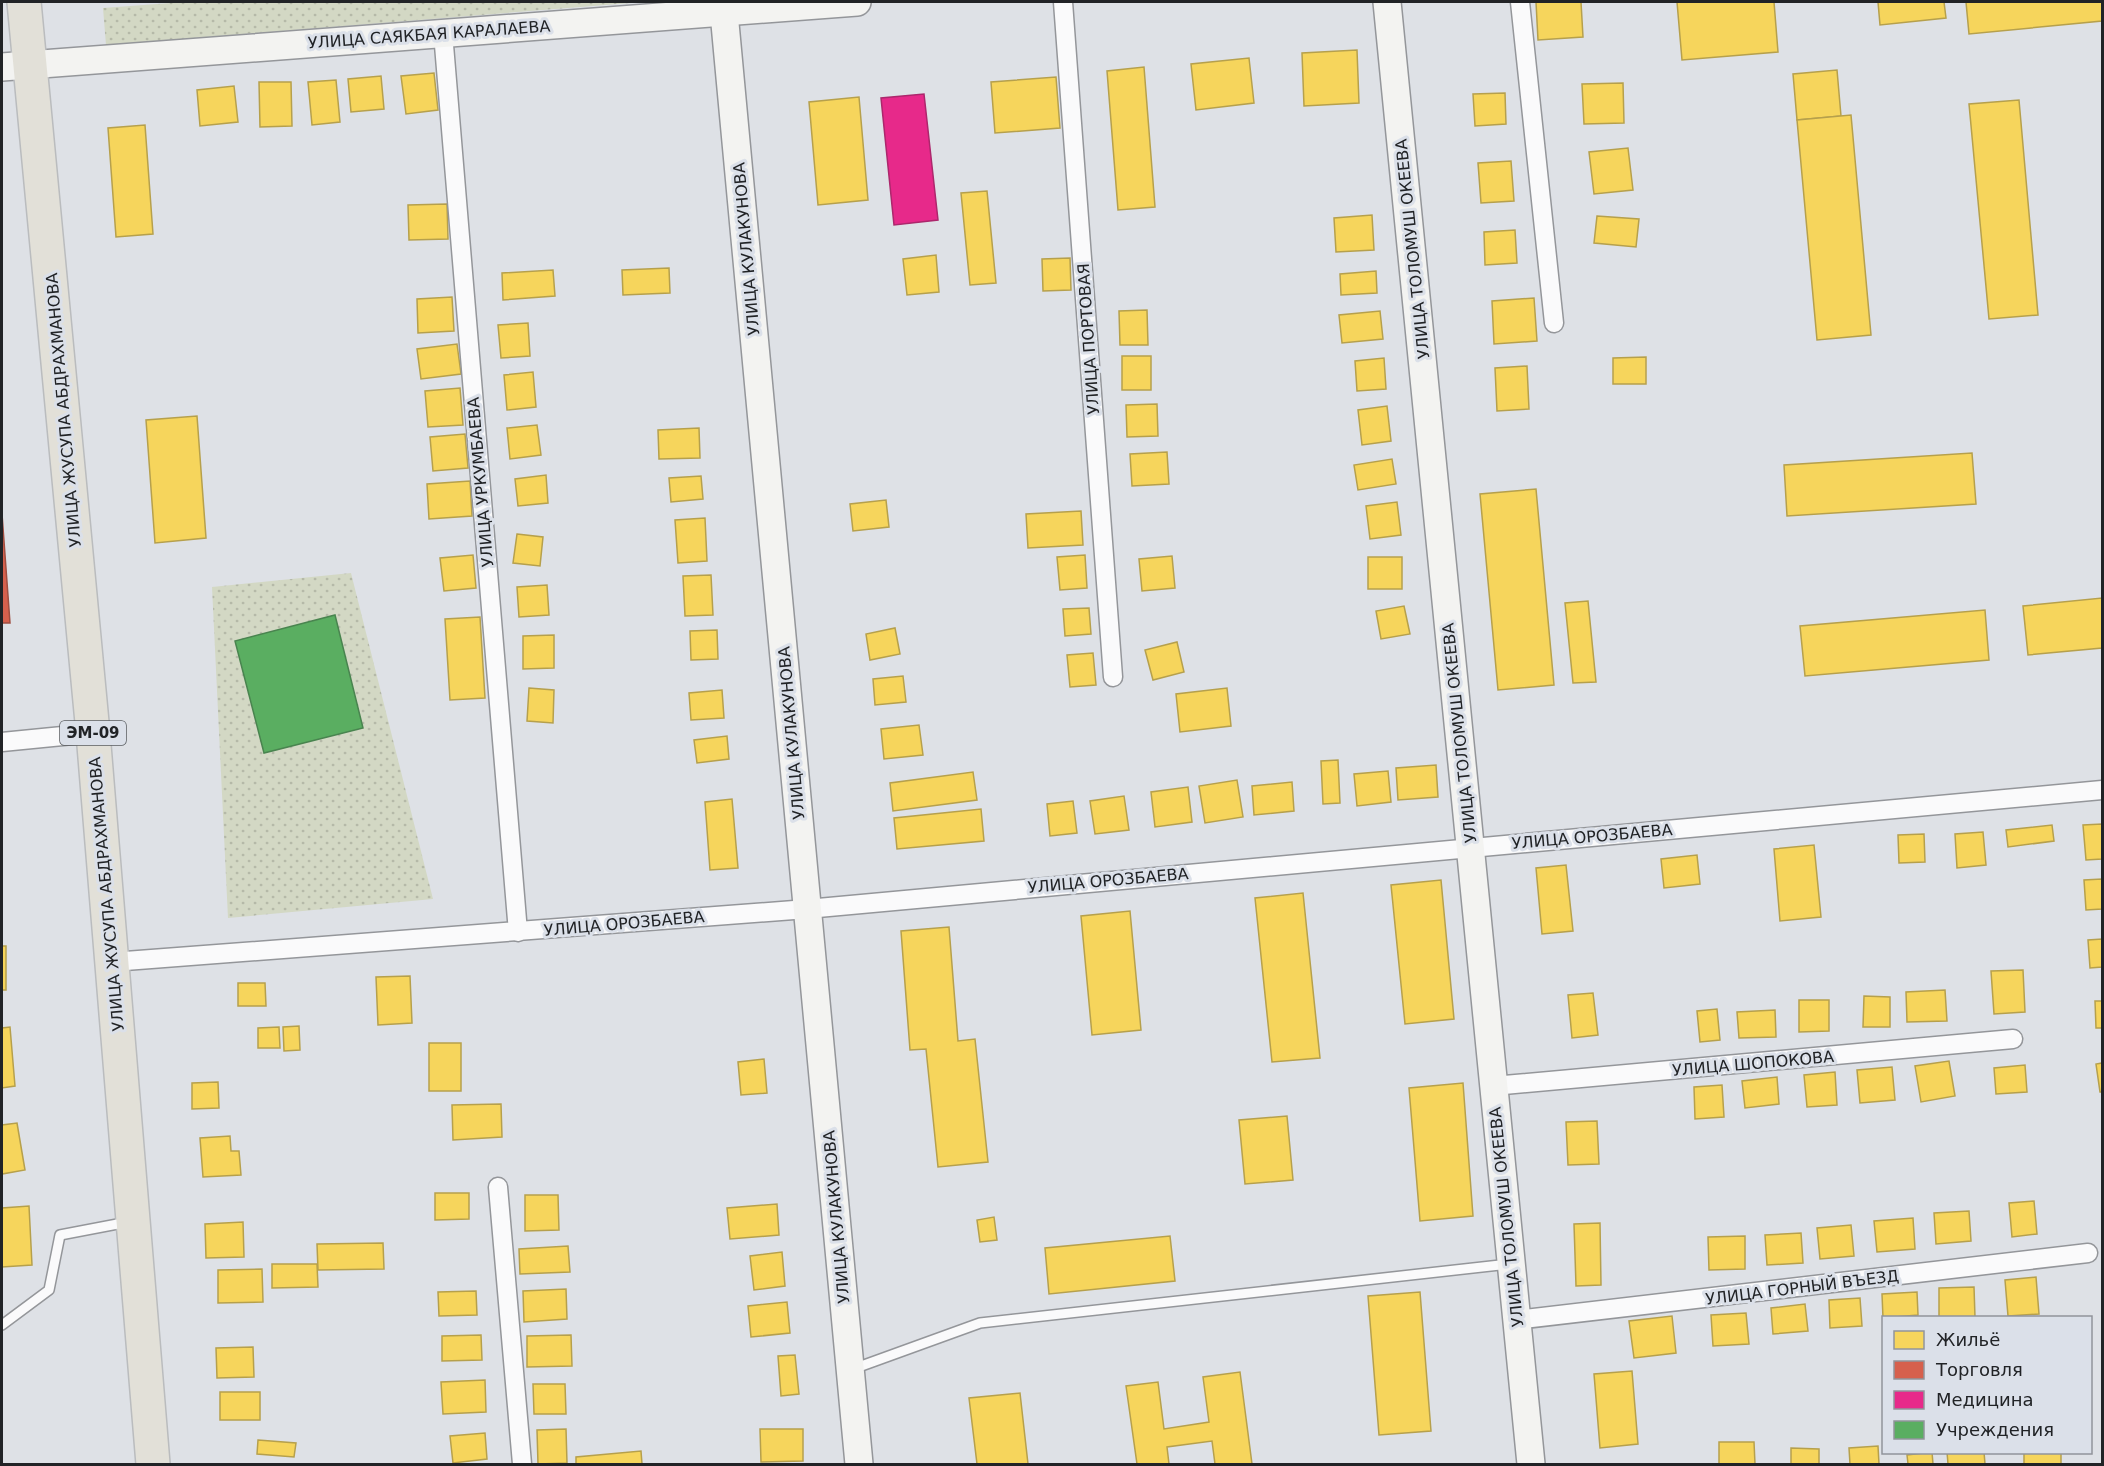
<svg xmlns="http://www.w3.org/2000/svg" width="2104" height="1466" viewBox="0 0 2104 1466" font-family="'DejaVu Sans',sans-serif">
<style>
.grass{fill:url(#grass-dots)}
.homes{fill:#f6d55c;stroke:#b6a04c;stroke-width:1.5}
.shops{fill:#d6604d;stroke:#a04e41;stroke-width:1.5}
.health{fill:#e7298a;stroke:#ac276c;stroke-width:1.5}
.public{fill:#5aae61;stroke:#49844f;stroke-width:1.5}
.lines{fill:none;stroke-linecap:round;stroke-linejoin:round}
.lane-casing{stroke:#94969a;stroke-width:12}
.street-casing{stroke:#94969a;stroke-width:21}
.secondary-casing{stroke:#94969a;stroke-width:30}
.highway-casing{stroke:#babcbe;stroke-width:36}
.lane{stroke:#fafafb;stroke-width:9}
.street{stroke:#fafafb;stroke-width:18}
.secondary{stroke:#f3f3f1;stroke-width:27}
.highway{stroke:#e2e0d8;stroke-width:33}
.labels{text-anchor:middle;stroke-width:6;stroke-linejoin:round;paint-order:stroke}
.shield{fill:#dbe0e9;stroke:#595c60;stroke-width:1.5}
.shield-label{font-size:15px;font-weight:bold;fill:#212326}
.street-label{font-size:16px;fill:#212326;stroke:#dbe0e9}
</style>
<defs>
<pattern id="grass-dots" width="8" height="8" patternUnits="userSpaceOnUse" patternTransform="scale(1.5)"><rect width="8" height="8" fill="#d3d8c4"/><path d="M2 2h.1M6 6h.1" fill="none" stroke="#b5b9a8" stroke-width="1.8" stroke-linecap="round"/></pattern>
</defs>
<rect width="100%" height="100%" fill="#dee1e6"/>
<g class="grass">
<polygon points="184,2 644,2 106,45 103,8"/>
<polygon points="351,573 433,899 228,918 212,587"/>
</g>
<g class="homes">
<polygon points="1536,2 1581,2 1583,37 1538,40"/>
<polygon points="1677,2 1774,2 1778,52 1682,60"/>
<polygon points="1878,2 1944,2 1946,18 1880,25"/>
<polygon points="1966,2 2102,2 2102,21 1969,34"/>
<polygon points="1357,50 1359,103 1304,106 1302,53"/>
<polygon points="1249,58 1254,103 1196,110 1191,64"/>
<polygon points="1144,67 1155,207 1118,210 1107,71"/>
<polygon points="1837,70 1841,116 1797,120 1793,74"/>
<polygon points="434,73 438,110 406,114 401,76"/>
<polygon points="381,76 384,109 351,112 348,79"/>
<polygon points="1056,77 1060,128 995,133 991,82"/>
<polygon points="336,80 340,122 312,125 308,82"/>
<polygon points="259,82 291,82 292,126 260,127"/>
<polygon points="1623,83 1624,123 1584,124 1582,84"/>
<polygon points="234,86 238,122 200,126 197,90"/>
<polygon points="1505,93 1506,124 1475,126 1473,94"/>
<polygon points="859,97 868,200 818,205 809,102"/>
<polygon points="2019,100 2038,315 1989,319 1969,104"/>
<polygon points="1851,115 1871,335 1817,340 1797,120"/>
<polygon points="145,125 153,234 116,237 108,128"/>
<polygon points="1628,148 1633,190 1594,194 1589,152"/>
<polygon points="1511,161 1514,201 1481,203 1478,163"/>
<polygon points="987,191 996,283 970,285 961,193"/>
<polygon points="447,204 448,239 409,240 408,205"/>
<polygon points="1372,215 1374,250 1336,252 1334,218"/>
<polygon points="1597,216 1639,219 1636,247 1594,243"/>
<polygon points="1515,230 1517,263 1485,265 1484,232"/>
<polygon points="936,255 939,292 907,295 903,259"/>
<polygon points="1070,258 1071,290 1043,291 1042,259"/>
<polygon points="669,268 670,293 623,295 622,270"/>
<polygon points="553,270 555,296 503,300 502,273"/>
<polygon points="1376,271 1377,293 1341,295 1340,274"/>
<polygon points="452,297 454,331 418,333 417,299"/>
<polygon points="1534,298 1537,341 1494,344 1492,301"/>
<polygon points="1147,310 1148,345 1120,345 1119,311"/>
<polygon points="1380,311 1383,339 1342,343 1339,315"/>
<polygon points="528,323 530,356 501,358 498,325"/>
<polygon points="457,344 461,374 421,379 417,349"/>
<rect x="1122" y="356" width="29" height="34"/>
<polygon points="1646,357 1646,384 1613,384 1613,358"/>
<polygon points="1384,358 1386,389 1357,391 1355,361"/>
<polygon points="1527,366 1529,409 1497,411 1495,368"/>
<polygon points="533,372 536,407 507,410 504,375"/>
<polygon points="460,388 463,425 428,427 425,391"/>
<polygon points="1157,404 1158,436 1127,437 1126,405"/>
<polygon points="1387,406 1391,441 1362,445 1358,410"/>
<polygon points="197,416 206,538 155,543 146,420"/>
<polygon points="537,425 541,455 510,459 507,428"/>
<polygon points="699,428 700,458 659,459 658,430"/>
<polygon points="465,434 468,468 433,471 430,437"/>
<polygon points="1167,452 1169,484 1132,486 1130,454"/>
<polygon points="1972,453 1976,504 1787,516 1784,465"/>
<polygon points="1392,459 1396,484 1358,490 1354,465"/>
<polygon points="546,475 548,503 518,506 515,479"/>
<polygon points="701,476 703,499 671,502 669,478"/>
<polygon points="470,481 472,516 429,519 427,484"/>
<polygon points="1536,489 1554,685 1498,690 1480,494"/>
<polygon points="886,500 889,527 853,531 850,504"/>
<polygon points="1397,502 1401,535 1370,539 1366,506"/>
<polygon points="1081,511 1083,545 1028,548 1026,514"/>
<polygon points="705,518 707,561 678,563 675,520"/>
<polygon points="517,534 543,537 540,566 513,563"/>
<polygon points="473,555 476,588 444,591 440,558"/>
<polygon points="1085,555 1087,588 1060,590 1057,557"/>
<polygon points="1172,556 1175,588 1142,591 1139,559"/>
<rect x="1368" y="557" width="34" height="32"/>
<polygon points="711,575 713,615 685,616 683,576"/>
<polygon points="547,585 549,615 519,617 517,587"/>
<polygon points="2102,598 2102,648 2028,655 2023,606"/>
<polygon points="1588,601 1596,682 1573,683 1565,603"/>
<polygon points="1404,606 1410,634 1381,639 1376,611"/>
<polygon points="1089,608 1091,634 1065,636 1063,609"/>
<polygon points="1985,610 1989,660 1805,676 1800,626"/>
<polygon points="480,617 485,698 450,700 445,619"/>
<polygon points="895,628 900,654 870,660 866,634"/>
<polygon points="717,630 718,659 691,660 690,631"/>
<polygon points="554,635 554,668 523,669 523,636"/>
<polygon points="1177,642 1184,672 1153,680 1145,650"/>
<polygon points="1093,653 1096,685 1070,687 1067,655"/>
<polygon points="903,676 906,702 875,705 873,679"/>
<polygon points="529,688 554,690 553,723 527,721"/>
<polygon points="1227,688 1231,726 1180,732 1176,694"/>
<polygon points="722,690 724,718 691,720 689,693"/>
<polygon points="919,725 923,755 884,759 881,729"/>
<polygon points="727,736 729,759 697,763 694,740"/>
<polygon points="1338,760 1340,803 1323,804 1321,761"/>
<polygon points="1436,765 1438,797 1398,800 1396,768"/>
<polygon points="1388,771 1391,802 1357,806 1354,774"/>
<polygon points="973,772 977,800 893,811 890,783"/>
<polygon points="1237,780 1243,817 1205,823 1199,786"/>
<polygon points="1292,782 1294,811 1254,815 1252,786"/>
<polygon points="1188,787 1192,822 1155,827 1151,792"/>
<polygon points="1124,796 1129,830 1095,834 1090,801"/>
<polygon points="732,799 738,868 710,870 705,802"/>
<polygon points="1073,801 1077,833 1050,836 1047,804"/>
<polygon points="981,809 984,841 897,849 894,818"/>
<polygon points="2102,824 2102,859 2086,860 2083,825"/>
<polygon points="2052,825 2054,841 2008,847 2006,830"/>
<polygon points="1983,832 1986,865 1957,868 1955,834"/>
<polygon points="1924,834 1925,862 1899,863 1898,835"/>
<polygon points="1814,845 1821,917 1780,921 1774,849"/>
<polygon points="1697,855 1700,884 1664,888 1661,859"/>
<polygon points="1566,865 1573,931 1542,934 1536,868"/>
<polygon points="2102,879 2102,909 2086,910 2084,880"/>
<polygon points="1441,880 1454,1019 1405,1024 1391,885"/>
<polygon points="1303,893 1320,1058 1272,1062 1255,898"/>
<polygon points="1130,911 1141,1030 1092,1035 1081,916"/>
<polygon points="949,927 958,1041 975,1039 988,1162 938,1167 926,1049 910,1050 901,931"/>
<polygon points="2102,939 2102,967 2090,968 2088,940"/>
<rect x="2" y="946" width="4" height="44"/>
<polygon points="2023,970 2025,1012 1994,1014 1991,971"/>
<polygon points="410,976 412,1023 378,1025 376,977"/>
<polygon points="238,983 265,983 266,1006 238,1006"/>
<polygon points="1945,990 1947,1021 1907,1022 1906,992"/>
<polygon points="1593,993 1598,1035 1572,1038 1568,995"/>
<polygon points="1864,996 1890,997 1890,1027 1863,1027"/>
<polygon points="1799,1000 1829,1000 1829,1031 1799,1032"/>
<polygon points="2095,1001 2102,1001 2102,1028 2096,1028"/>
<polygon points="1717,1009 1720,1040 1700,1042 1697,1011"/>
<polygon points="1775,1010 1776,1037 1739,1038 1737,1012"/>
<polygon points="299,1026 300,1050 284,1051 283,1027"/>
<polygon points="10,1027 15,1086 2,1088 2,1028"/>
<polygon points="279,1027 280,1048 258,1048 258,1028"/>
<rect x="429" y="1043" width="32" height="48"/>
<polygon points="764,1059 767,1093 741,1095 738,1062"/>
<polygon points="1949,1061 1955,1096 1921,1102 1915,1066"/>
<polygon points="2102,1063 2102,1092 2100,1092 2096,1064"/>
<polygon points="2025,1065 2027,1092 1996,1094 1994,1068"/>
<polygon points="1892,1067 1895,1100 1860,1103 1857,1070"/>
<polygon points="1835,1072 1837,1105 1807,1107 1804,1075"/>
<polygon points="1777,1077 1779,1104 1745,1108 1742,1081"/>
<polygon points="218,1082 219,1108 192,1109 192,1083"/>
<polygon points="1463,1083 1473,1216 1420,1221 1409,1088"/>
<polygon points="1722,1085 1724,1117 1695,1119 1694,1087"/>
<polygon points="501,1104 502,1137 453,1140 452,1105"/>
<polygon points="1287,1116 1293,1180 1245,1184 1239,1120"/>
<polygon points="1597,1121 1599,1164 1568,1165 1566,1122"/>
<polygon points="17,1123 25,1170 2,1174 2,1125"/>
<polygon points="230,1136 231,1151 239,1151 241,1175 203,1177 200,1138"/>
<polygon points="435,1193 469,1193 469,1219 435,1220"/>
<polygon points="525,1195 558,1195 559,1230 525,1231"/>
<polygon points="2034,1201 2037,1234 2012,1237 2009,1203"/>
<polygon points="777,1204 779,1235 730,1239 727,1208"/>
<polygon points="29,1206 32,1265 2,1267 2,1208"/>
<polygon points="1969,1211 1971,1241 1936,1244 1934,1213"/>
<polygon points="994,1217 997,1240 980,1242 977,1220"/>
<polygon points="1913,1218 1915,1249 1877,1252 1874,1221"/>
<polygon points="243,1222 244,1257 206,1258 205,1224"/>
<polygon points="1600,1223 1601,1285 1576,1286 1574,1224"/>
<polygon points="1851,1225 1854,1256 1820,1259 1817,1228"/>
<polygon points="1801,1233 1803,1263 1767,1265 1765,1235"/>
<polygon points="1170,1236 1175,1281 1049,1294 1045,1248"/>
<polygon points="1745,1236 1745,1269 1709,1270 1708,1237"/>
<polygon points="383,1243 384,1269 318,1270 317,1244"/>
<polygon points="568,1246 570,1272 520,1274 519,1249"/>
<polygon points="782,1252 785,1286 754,1290 750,1256"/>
<polygon points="272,1264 317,1264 318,1287 272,1288"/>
<polygon points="262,1269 263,1302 218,1303 218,1270"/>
<polygon points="2036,1277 2039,1314 2008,1316 2005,1280"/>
<polygon points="1974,1287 1975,1317 1939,1318 1939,1288"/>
<polygon points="566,1289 567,1319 524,1322 523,1291"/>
<polygon points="476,1291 477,1315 439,1316 438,1292"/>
<polygon points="1420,1292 1431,1431 1379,1435 1368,1296"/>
<polygon points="1917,1292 1918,1315 1883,1318 1882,1294"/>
<polygon points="1860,1298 1862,1326 1830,1328 1829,1300"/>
<polygon points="787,1302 790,1333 751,1337 748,1306"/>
<polygon points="1805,1304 1808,1331 1773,1334 1771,1308"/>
<polygon points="1746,1313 1749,1344 1713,1346 1711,1315"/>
<polygon points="1672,1316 1676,1353 1634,1358 1629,1321"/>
<polygon points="481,1335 482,1360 442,1361 442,1336"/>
<polygon points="571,1335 572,1366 527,1367 527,1336"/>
<polygon points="253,1347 254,1377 217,1378 216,1348"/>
<polygon points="795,1355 799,1394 781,1396 778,1356"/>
<polygon points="1632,1371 1638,1444 1600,1448 1594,1374"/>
<polygon points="1240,1372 1252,1464 1215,1464 1212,1441 1167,1447 1169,1464 1137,1464 1126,1386 1158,1382 1164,1429 1209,1422 1203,1377"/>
<polygon points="485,1380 486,1412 443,1414 441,1382"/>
<polygon points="533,1384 565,1384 566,1414 534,1414"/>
<rect x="220" y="1392" width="40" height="28"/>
<polygon points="1020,1393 1028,1464 977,1464 969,1398"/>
<polygon points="566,1429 567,1463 538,1464 537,1430"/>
<polygon points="760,1429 803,1429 803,1461 761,1462"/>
<polygon points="485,1433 487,1459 453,1463 450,1436"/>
<polygon points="258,1440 296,1443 294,1457 257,1454"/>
<polygon points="1719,1442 1754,1442 1755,1464 1719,1464"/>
<polygon points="1878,1446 1879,1464 1850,1464 1849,1448"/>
<polygon points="1791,1448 1819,1449 1819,1464 1791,1464"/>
<polygon points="641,1451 642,1464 576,1464 576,1457"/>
<polygon points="1932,1452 1933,1464 1908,1464 1907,1455"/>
<polygon points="1947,1452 1984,1452 1985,1464 1948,1464"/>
<rect x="2024" y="1452" width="37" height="12"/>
</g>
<polygon class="shops" points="2,514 10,623 2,623"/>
<polygon class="health" points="924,94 938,220 894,225 881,98"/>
<polygon class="public" points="335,615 363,728 264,753 235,641"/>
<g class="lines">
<g class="lane-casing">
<g id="lane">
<polyline points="2,1325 49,1290 60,1235 128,1222"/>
<polyline points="853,1369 980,1323 1509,1264"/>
</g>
</g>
<g class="street-casing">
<g id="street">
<polyline points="1063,2 1113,677"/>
<polyline points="1520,2 1554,323"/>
<polyline points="443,33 518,932"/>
<polyline points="2,742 93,733"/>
<polyline points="112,962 807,909 2102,790"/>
<polyline points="1493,1086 2013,1039"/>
<polyline points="498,1187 522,1464"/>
<polyline points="1516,1320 2088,1253"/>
</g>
</g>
<g class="secondary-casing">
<g id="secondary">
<polyline points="723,2 859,1464"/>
<polyline points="1387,2 1531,1464"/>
<polyline points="2,67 857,2"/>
</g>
</g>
<g class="highway-casing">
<polyline id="highway" points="24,2 93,733 153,1464"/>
</g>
<use href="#lane" class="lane"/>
<use href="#street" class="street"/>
<use href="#secondary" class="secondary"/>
<use href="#highway" class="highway"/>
</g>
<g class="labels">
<rect class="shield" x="60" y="721" width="66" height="24" rx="4.5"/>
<g class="shield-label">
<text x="93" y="738">ЭМ-09</text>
</g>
<g class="street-label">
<text transform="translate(429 34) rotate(-4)" y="6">УЛИЦА САЯКБАЯ КАРАЛАЕВА</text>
<text transform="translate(746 249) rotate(-95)" y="6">УЛИЦА КУЛАКУНОВА</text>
<text transform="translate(1412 249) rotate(-96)" y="6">УЛИЦА ТОЛОМУШ ОКЕЕВА</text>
<text transform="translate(1088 339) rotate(-94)" y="6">УЛИЦА ПОРТОВАЯ</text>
<text transform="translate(63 410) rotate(-95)" y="6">УЛИЦА ЖУСУПА АБДРАХМАНОВА</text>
<text transform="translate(480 482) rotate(-95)" y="6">УЛИЦА УРКУМБАЕВА</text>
<text transform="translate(791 733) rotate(-95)" y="6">УЛИЦА КУЛАКУНОВА</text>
<text transform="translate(1459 733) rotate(-96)" y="6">УЛИЦА ТОЛОМУШ ОКЕЕВА</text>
<text transform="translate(1592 836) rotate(-5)" y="6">УЛИЦА ОРОЗБАЕВА</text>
<text transform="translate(1108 880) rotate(-5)" y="6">УЛИЦА ОРОЗБАЕВА</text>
<text transform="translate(106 894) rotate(-95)" y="6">УЛИЦА ЖУСУПА АБДРАХМАНОВА</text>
<text transform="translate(624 923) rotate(-5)" y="6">УЛИЦА ОРОЗБАЕВА</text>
<text transform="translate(1753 1063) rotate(-5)" y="6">УЛИЦА ШОПОКОВА</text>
<text transform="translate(836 1217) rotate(-95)" y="6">УЛИЦА КУЛАКУНОВА</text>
<text transform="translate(1506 1217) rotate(-96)" y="6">УЛИЦА ТОЛОМУШ ОКЕЕВА</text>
<text transform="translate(1802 1287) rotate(-7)" y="6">УЛИЦА ГОРНЫЙ ВЪЕЗД</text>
</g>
</g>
<rect width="2104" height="1466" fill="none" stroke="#212326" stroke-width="6"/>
<rect x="1882" y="1316" width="210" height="138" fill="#dbe0e9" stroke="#91949b" stroke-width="1.5"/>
<rect x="1894" y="1331" width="30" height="18" fill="#f6d55c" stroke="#91949b" stroke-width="1.5"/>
<text x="1936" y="1346" font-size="18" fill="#212326">Жильё</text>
<rect x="1894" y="1361" width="30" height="18" fill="#d6604d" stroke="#91949b" stroke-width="1.5"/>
<text x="1936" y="1376" font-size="18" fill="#212326">Торговля</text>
<rect x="1894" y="1391" width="30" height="18" fill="#e7298a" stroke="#91949b" stroke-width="1.5"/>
<text x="1936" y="1406" font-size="18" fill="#212326">Медицина</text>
<rect x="1894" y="1421" width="30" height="18" fill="#5aae61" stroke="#91949b" stroke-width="1.5"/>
<text x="1936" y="1436" font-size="18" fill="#212326">Учреждения</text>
</svg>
